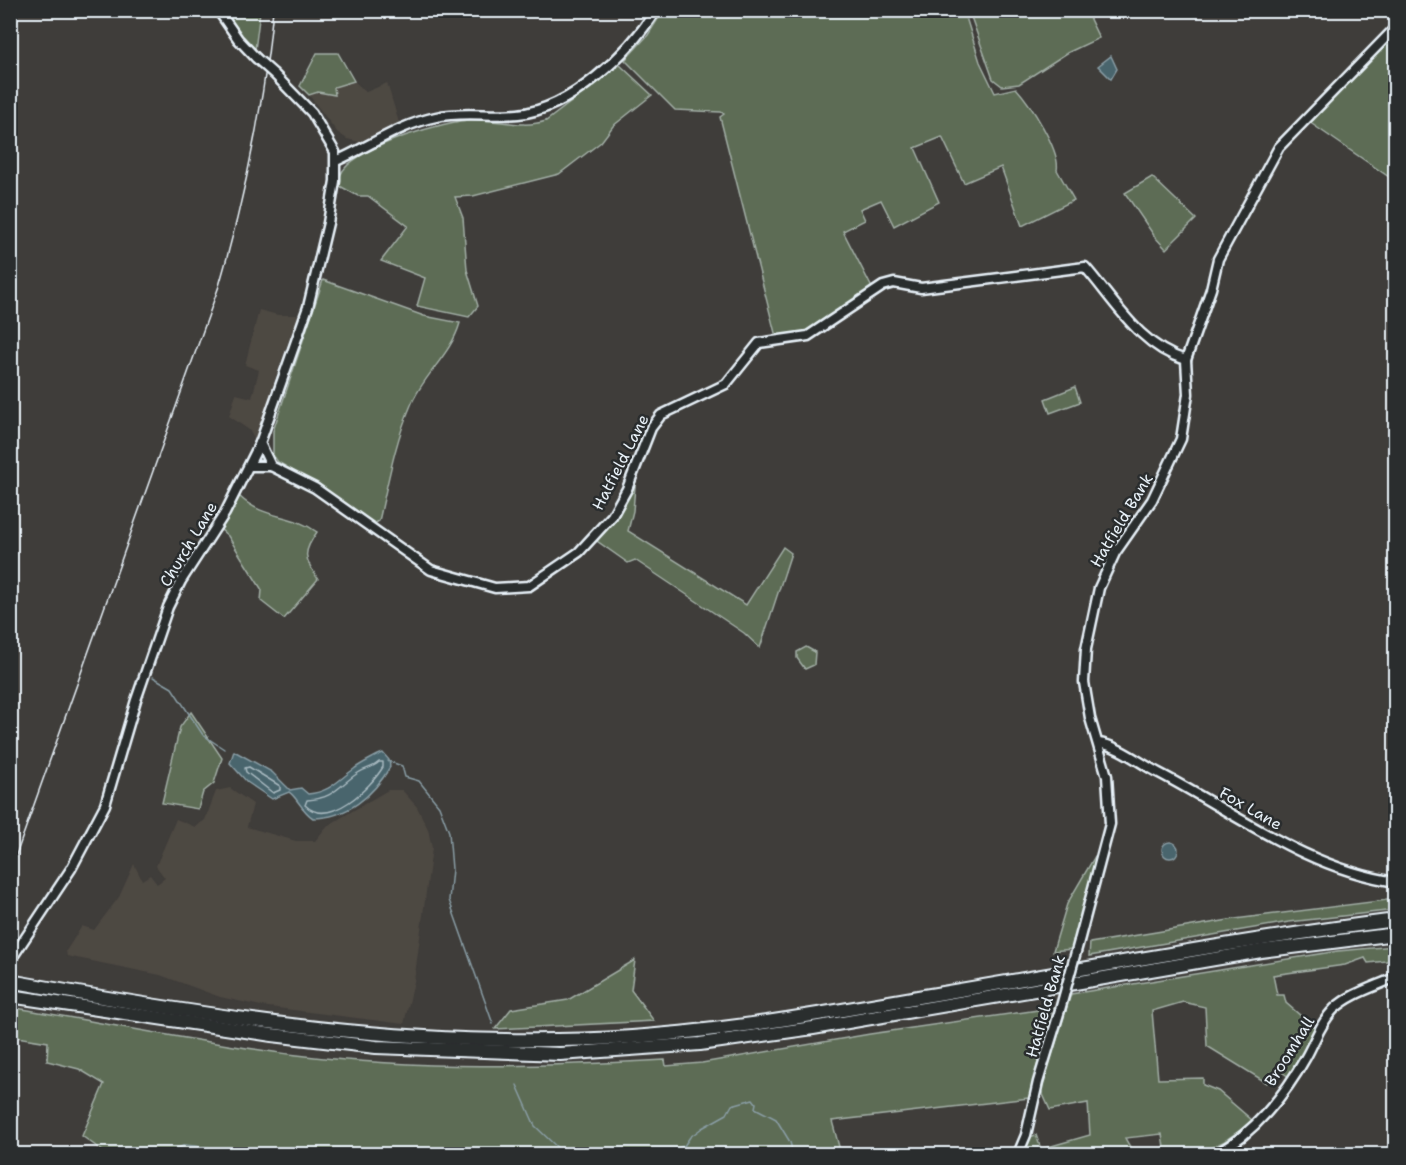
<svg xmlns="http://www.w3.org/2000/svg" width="1406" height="1165" viewBox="0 0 1406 1165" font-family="'Shantell Sans',sans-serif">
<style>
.built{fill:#4d4842}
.green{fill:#5d6c54;stroke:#a2aea6;stroke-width:1.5}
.water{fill:#49656d;stroke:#899da5;stroke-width:1.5}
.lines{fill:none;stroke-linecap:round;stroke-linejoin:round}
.shore{stroke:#a8b9c0;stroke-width:1.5}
.stream{stroke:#899da5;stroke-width:1.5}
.minor-casing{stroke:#e8f1f8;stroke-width:13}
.highway-casing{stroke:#e8f1f8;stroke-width:16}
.minor{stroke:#2a2d2e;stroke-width:8}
.highway{stroke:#2a2d2e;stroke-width:12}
.rail{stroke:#e8f1f8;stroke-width:1.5}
.minor-bridge-casing{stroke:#e8f1f8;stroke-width:13;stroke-linecap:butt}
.minor-bridge{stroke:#2a2d2e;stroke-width:8}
.labels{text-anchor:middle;stroke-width:5;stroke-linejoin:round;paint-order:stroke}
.street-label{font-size:16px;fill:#e8f1f8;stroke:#2a2d2e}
</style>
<rect width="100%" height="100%" fill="#3f3d3a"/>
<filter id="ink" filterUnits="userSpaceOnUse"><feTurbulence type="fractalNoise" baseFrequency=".0167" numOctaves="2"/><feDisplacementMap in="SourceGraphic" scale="12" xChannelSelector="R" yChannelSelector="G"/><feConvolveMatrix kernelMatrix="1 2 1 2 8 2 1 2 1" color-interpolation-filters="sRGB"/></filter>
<g filter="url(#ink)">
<g class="built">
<polygon points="354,81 366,92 387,83 400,126 360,142 347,139 337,132 309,95 318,92 335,95 334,87"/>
<polygon points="259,310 278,315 298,315 276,376 256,442 249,430 229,416 236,394 252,398 259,370 245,365"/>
<polygon points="230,788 253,804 247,827 296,841 315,841 327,826 388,790 402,790 417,807 428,829 432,848 414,982 404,1024 261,1006 220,997 160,975 67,956 66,951 82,926 94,930 119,897 134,864 142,880 150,875 157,884 165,878 156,866 176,819 195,827 205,820 216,791"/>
</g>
<g class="green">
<polygon points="224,11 260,11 255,50 241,38"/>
<path d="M 663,11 L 964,11 L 980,62 L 995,93 L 1016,88 C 1029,102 1061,151 1057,170 L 1074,200 L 1022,226 L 1001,167 L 964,183 L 942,137 L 915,148 L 939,202 L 894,226 L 881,200 L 860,209 L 865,220 L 843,231 L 872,288 L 809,332 L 776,337 L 720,117 L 724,114 L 721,112 L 675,110 L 625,60 L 648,35 Z"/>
<polygon points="969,11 1086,11 1099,38 1067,53 1019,84 1002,86 993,79"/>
<polygon points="1395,32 1395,181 1309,122"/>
<polygon points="317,53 338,53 354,81 334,87 335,95 318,92 309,95 300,86"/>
<path d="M 620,65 L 652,95 L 613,126 L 601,142 L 559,174 L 473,196 L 455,197 L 463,218 L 467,270 L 478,306 L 469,317 L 417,306 L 425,278 L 381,261 L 408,226 L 368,196 L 358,196 L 338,185 C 339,179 340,173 345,168 C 364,146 444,120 473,120 C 498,119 522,129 546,121 Z"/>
<polygon points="1152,177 1196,219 1166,249 1155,237 1125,193"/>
<path d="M 323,280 L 424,316 L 460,323 C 451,355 423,375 411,405 C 395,442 388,482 379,521 L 372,525 L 322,488 L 278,462 L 273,455 L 273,431 Z"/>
<polygon points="1075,387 1080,402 1050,413 1045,399"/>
<polygon points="636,474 633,511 628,531 746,605 783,547 791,553 760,648 744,633 635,560 628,563 597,541 620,508"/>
<path d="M 239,496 C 264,520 292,513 317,532 C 302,553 304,557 318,579 L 284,619 L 261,601 L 262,590 L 228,536 L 220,529 Z"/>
<polygon points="806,647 815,652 814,665 805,669 797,658 797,652"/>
<polygon points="191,712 222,758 214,783 203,792 198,809 162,803 180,727"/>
<polygon points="1095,856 1099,857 1072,949 1053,951 1067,904"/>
<polygon points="1395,899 1395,910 1289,922 1089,956 1090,943 1235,919"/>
<polygon points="1395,946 1395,960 1368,963 1365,958 1345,965 1273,975 1277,995 1284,995 1286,1003 1316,1029 1289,1077 1279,1070 1267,1083 1207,1046 1205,1007 1183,1002 1152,1011 1158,1079 1203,1078 1203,1085 1218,1091 1253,1121 1223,1142 1198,1154 1165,1154 1162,1134 1125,1138 1134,1154 1023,1154 1029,1137 1036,1135 1041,1149 1090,1135 1088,1103 1050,1110 1041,1090 1071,994 1338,951"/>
<polygon points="635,960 631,990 654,1021 495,1029 511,1009 568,1000"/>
<path d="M 10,1007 C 106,1023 201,1043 297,1055 C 419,1070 542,1067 665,1060 L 666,1066 L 702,1063 L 870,1034 L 1052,1008 L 1029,1098 L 832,1121 L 841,1154 L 107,1154 L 82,1136 L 104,1084 L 79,1069 L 47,1061 L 48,1042 L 11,1036 Z"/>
</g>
<g class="water">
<polygon points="1111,56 1117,69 1111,79 1098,66"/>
<path d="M 234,751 L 272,772 L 290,790 L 301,788 L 308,794 C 330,792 337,781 354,769 C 359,765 377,755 383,753 L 389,760 L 390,767 C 373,796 347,818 313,818 C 302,811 296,796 289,792 L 272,799 L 247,782 L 230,763 Z"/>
<circle cx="1170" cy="850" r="8"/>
</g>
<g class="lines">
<g class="shore">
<path d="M 379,762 L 383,762 L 383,767 C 371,787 329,829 305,805 L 307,800 C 335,798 337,787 358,773 C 365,768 373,768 379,762 Z"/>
<polygon points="249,767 280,786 280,790 273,793 246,772 245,768"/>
</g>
<g class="stream">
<polyline points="153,677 172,688 203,735 224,749"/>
<polyline points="388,761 402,766 405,777 419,781 439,806 449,832 452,869 449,900 493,1024"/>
<polyline points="517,1085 535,1126 564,1154"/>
<polyline points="166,1154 185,1145 213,1148 216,1154"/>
<polyline points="566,1154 568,1154"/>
<polyline points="661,1154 684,1146 690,1137 702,1128 727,1114 732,1105 753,1099 756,1103 755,1108 776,1119 790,1142 793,1154"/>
</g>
<g class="minor-casing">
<g id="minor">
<polyline points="218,10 238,39 256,58"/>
<path d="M 336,161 C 368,147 401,124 436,117 C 463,111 491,117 518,114 C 571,109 628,54 656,10"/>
<polyline points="260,443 271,466"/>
<path d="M 249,466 L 271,466 L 315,488 L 431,570 L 495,588 L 529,586 L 579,552 L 612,516 L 627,489 L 651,428 L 661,415 L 726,384 L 759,343 L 808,336 L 883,286 L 894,283 L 921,288 L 1085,267 C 1114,300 1140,347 1186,360"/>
<path d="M 1098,743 C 1118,745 1141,764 1159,773 C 1237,814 1307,869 1396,882"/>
<polyline points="1079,941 1110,824 1107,776 1090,718 1084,682 1086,649 1099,588 1115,553 1152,500 1181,439 1188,394 1186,360 1211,289 1218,259 1279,147 1396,27"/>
<polyline points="10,961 71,869 105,805 136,700 168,607 181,581 225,513 260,443 308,307 328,223 335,181 335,152 312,113 274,74"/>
<polyline points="1018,1154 1026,1135 1038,1082 1060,1010"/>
<path d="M 1216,1154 C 1254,1133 1285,1095 1306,1057 C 1315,1041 1321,1022 1334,1009 C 1351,993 1375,987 1396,977"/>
</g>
</g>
<g class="highway-casing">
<g id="highway">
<path d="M 10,981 C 214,1018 424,1051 632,1037 C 730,1030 827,1013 924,996 C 1081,970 1237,940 1396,920"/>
<polyline points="10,996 272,1035 376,1047 560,1054 700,1044 813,1028 1261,951 1396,934"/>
</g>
</g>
<use href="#minor" class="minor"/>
<use href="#highway" class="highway"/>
<path class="rail" d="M 10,872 L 219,286 C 245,196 264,104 273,10"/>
<g class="minor-bridge-casing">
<g id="minor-bridge">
<polyline points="256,58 274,74"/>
<polyline points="1060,1010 1079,941"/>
</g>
</g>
<use href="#minor-bridge" class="minor-bridge"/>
</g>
</g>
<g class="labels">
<g class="street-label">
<text transform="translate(620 462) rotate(-63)" y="6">Hatfield Lane</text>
<text transform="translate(1121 520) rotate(-59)" y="6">Hatfield Bank</text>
<text transform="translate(188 544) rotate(-59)" y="6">Church Lane</text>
<text transform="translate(1251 808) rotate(30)" y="6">Fox Lane</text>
<text transform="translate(1045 1006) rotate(-74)" y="6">Hatfield Bank</text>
<text transform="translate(1289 1051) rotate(-58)" y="6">Broomhall</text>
</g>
</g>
<rect width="1406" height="1165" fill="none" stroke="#2a2d2e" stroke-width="36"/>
<rect x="18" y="18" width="1370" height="1129" fill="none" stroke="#e8f1f8" stroke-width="2" filter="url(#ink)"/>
</svg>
